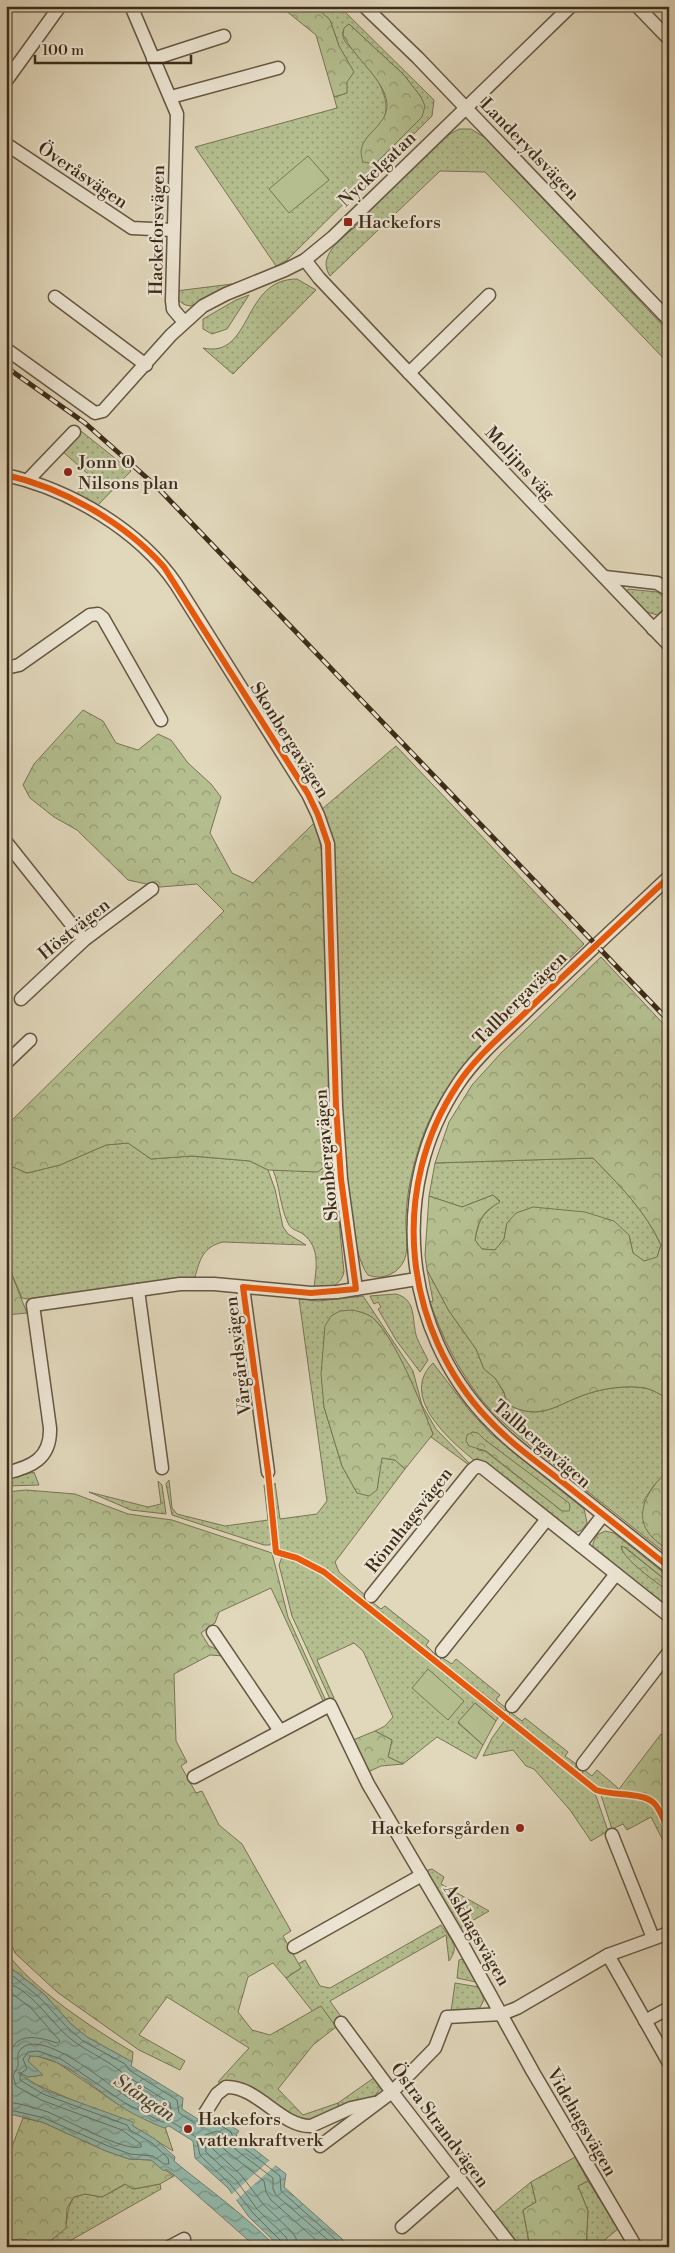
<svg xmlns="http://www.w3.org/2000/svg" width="675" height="2253" viewBox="0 0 675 2253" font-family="'Libre Bodoni',serif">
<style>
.grass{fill:url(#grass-dots);stroke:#787554;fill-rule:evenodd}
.forest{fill:url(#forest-crowns);stroke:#787554}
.garden{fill:#b4be8f;stroke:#787554}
.water{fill:url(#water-waves);stroke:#718172}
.pier{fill:#e1d7bb}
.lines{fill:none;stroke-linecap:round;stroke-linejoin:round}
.shore{stroke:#687364;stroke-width:1}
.minor-casing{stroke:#665742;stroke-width:15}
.minor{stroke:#ece5d3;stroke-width:12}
.rail-casing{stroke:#3d2c1a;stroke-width:5}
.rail{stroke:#ece5d3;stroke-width:3;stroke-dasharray:9;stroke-linecap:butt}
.cycleway-casing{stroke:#ece5d3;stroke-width:9}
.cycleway{stroke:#e8590c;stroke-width:6}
.poi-dot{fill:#8f2418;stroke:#ece5d3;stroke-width:2}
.labels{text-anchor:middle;stroke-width:4.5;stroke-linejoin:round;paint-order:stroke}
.street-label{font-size:18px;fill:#3d2c1a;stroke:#ece5d3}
.poi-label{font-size:18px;fill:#3d2c1a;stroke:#ece5d3;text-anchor:start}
.water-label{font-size:19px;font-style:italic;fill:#4e4837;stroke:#ece5d3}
</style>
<defs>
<pattern id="grass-dots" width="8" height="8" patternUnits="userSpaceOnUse" patternTransform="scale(1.25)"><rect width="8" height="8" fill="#b4be8f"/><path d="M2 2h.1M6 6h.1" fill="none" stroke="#949b74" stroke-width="1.8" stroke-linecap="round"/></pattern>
<pattern id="forest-crowns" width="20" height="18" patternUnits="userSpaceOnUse" patternTransform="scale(1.25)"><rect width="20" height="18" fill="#b4be8f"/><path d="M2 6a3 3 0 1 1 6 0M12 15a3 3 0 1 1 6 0" fill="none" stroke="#949b74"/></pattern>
<pattern id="water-waves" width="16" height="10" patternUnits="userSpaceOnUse" patternTransform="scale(1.25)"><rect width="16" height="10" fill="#94baad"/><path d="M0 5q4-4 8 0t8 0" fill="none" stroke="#7a978c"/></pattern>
</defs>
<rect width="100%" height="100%" fill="#e1d7bb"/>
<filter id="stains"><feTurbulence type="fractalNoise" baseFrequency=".004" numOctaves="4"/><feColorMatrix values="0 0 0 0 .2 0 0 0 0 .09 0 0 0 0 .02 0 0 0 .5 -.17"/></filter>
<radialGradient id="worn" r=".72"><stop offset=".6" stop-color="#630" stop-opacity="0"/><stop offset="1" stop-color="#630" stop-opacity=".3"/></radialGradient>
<g class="grass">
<path d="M 319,6 L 339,6 L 434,100 L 432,116 L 286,261 L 276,266 L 195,147 L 337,108 L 334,97 L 347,93 L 339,46 L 330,20 L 316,8 ZM 349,24 L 404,75 L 421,97 L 369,136 C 374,131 382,124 384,118 C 392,98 374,72 361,58 C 355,51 346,46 343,37 C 342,31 345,27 349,24 Z"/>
<path d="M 459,129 L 471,129 L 484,137 L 669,332 L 669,364 L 485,172 L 440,171 L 330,276 C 315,254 347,235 362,221 L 363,223 L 369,217 L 366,213 L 445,137 Z"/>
<path d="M 297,279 L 316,290 L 233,374 L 203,348 C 253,359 241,279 297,279 Z"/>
<path d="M 232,284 L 191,306 C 182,305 177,301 176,291 Z"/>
<polygon points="249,295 227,329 212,334 203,329 203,319 236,300"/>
<polygon points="81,431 131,471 97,506 76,496 88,474 62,451 75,434"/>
<polygon points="628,589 657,592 665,598 665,608 657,615 647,612 627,591"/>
<path d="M 396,746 L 584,944 C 525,1002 448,1061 421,1141 C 413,1166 407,1190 406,1216 C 405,1229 409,1245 405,1258 C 400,1273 383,1281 368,1275 C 345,1246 342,1109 339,1067 C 333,981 327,896 321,810 Z"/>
<path d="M 128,1143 L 151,1159 L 192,1156 L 250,1161 L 268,1170 L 275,1189 L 283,1227 L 288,1234 L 306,1245 L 223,1242 C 203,1247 200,1259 195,1277 L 27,1299 L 22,1298 L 6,1260 L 6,1164 L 27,1173 L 60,1165 L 106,1145 Z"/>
<path d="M 593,1158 C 619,1185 645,1210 661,1245 L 657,1258 L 644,1261 L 633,1253 L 629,1235 L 507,1223 L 504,1239 L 495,1250 L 481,1249 L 475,1240 C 479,1218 483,1214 500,1201 L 493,1195 L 462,1207 L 429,1196 L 435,1163 Z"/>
<path d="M 333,1159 L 344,1272 C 340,1288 328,1287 314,1288 C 316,1269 321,1248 303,1234 C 297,1230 291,1230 288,1223 C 280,1207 280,1187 273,1170 L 318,1171 Z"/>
<path d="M 427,1270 L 449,1311 L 476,1349 L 484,1369 L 495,1378 L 504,1393 L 507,1404 C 542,1423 557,1403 590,1393 C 606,1388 628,1385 644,1388 C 652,1389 661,1395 669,1399 L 669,1470 L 654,1485 L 644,1500 L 648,1532 L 669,1551 L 669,1556 C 632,1527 595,1497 558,1468 C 531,1446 503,1426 481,1399 C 458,1370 442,1337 430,1302 L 433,1301 Z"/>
<path d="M 396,1294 C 418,1300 411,1321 417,1338 C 420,1345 424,1352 428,1360 L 420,1372 L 396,1340 L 378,1309 L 381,1307 L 378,1302 L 374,1304 L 370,1296 Z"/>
<path d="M 363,1296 L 413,1371 L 422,1405 L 436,1429 L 470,1464 L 469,1465 L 431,1437 L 433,1434 C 422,1408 394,1335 373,1318 C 363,1311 352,1310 340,1311 L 324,1336 L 324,1407 L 342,1466 L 357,1493 L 378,1484 L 380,1464 L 382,1458 L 395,1460 L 405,1469 L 335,1562 L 339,1572 L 367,1597 L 363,1600 L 321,1567 L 279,1549 L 273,1486 L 275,1483 L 280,1519 L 317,1514 L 327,1501 L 299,1299 L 319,1301 Z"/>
<path d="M 433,1363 L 469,1410 L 490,1433 L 584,1509 L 587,1522 C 584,1529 580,1533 572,1532 C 552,1517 532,1503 513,1489 C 483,1467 389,1406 433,1363 ZM 478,1433 L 485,1440 L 568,1503 L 570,1507 L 562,1511 L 485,1451 L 478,1450 Z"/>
<polygon points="34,1472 39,1485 6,1486 6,1479"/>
<polygon points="169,1480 172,1508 177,1514 225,1526 268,1520 264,1485 267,1486 272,1541 270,1545 264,1545 172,1515 166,1484"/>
<polygon points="158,1481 162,1485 166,1514 131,1510 89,1492 148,1507 161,1504"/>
<polygon points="605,1531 614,1533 669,1577 669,1583 625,1547 621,1549 634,1564 669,1592 669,1610 593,1548 593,1543 597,1535"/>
<polygon points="282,1557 297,1560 323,1574 500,1715 496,1721 475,1703 458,1723 483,1745 476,1759 437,1737 403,1764 388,1757 392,1740 375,1731 385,1726 393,1717 363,1651 354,1643 317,1660 334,1698 330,1699 292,1616 279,1565"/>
<polygon points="369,1602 372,1602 381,1609 385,1606 429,1641 426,1645 436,1655 433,1655 372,1607"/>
<polygon points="441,1657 452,1664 456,1659 500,1695 496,1700 506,1708 505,1711 440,1660"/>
<polygon points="510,1712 522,1721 525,1718 568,1752 565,1756 576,1764 576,1768 574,1768 509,1716"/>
<polygon points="505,1720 589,1787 596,1796 608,1831 591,1841 570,1810 534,1769 526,1766 513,1750 483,1756 492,1738"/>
<polygon points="583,1769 592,1776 597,1770 618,1788 616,1793 597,1787 582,1775"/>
<polygon points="601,1795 641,1799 651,1804 669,1836 669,1852 651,1817 627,1830 623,1824 612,1829"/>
<polygon points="432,1869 444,1877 441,1884 489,1911 460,1928 428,1874 428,1870"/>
<path d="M 441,1925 C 450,1939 461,1945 449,1961 L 446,1935 L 330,2001 L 344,2021 L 336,2027 L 321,2007 L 313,2012 L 286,1978 L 300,1969 L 298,1964 L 305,1960 L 320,1986 L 330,1988 Z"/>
<polygon points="462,1959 463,1960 476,1982 457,1978 459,1960"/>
<polygon points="455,1983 479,1987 484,2000 479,2009 451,2012"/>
<polygon points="375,2077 381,2088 372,2099 339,2109 338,2103"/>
<polygon points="588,2181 618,2229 596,2247 586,2247 588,2211 578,2186"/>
<polygon points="531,2182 536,2202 523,2210 530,2247 520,2247 493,2213"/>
<path d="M 126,2184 L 134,2189 L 160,2184 L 161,2189 L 59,2247 L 40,2247 C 50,2240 66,2233 67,2219 C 68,2210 69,2205 74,2197 L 85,2194 L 102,2197 Z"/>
</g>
<g class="forest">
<polygon points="280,6 319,6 317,8 330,20 339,46 354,72 347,82 347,93 334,97 316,35"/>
<path d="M 349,24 L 404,75 L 421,97 L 425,106 L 422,117 L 375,164 L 363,162 C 362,159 361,154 361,151 C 364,129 397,123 384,92 C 374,71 353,55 343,35 L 344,28 Z"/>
<polygon points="83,710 103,721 116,743 138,750 158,734 171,740 188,763 211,784 221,797 210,833 232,873 253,883 316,821 324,864 326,1002 333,1159 318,1172 268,1170 250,1161 192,1156 151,1159 128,1143 106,1145 60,1165 27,1173 6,1164 6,1126 224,911 197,884 160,887 128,880 77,830 54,817 30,798 23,785 34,764"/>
<path d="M 601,957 L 669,1030 L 669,1399 C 661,1395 652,1389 644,1388 C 628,1385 606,1388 590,1393 C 557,1403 542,1423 507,1404 L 504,1392 L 495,1378 L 484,1369 L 476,1349 L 449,1311 L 427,1270 L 425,1255 L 429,1196 L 462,1207 L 493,1195 L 500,1202 C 482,1212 478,1220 475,1240 L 482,1249 L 495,1250 L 504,1239 L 507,1223 L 516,1213 L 533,1207 L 585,1212 L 614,1221 L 629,1235 L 633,1253 L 644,1261 L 657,1257 L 661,1245 C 645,1210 619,1185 593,1158 L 435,1163 L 449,1122 L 472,1085 L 501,1053 Z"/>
<polygon points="6,1260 27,1313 6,1315"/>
<path d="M 353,1310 C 360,1312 369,1314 374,1319 C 397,1341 421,1404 433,1434 L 405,1469 L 395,1460 L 382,1458 L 377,1490 L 369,1496 L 357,1493 L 342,1466 L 331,1430 L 324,1407 L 321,1374 L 325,1326 L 331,1316 L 340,1311 Z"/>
<polygon points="473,1432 478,1433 485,1440 569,1503 570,1507 569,1511 562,1511 486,1451 469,1446 466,1441 467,1435"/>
<path d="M 669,1470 L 669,1551 C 662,1545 652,1539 648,1532 C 633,1511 652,1484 669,1470 Z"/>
<polygon points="26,1490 75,1494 128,1514 172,1520 272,1553 288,1617 326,1701 324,1703 271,1588 219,1612 215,1623 201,1633 209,1646 221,1651 224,1656 210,1655 174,1674 176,1741 187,1762 181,1766 196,1793 202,1791 219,1825 242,1844 291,1931 283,1936 301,1968 286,1978 273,1963 248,1977 238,2012 252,2030 270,2035 321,2006 336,2027 313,2045 278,2089 303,2115 338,2103 339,2109 305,2122 226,2083 218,2082 249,2048 167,1997 139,2035 185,2061 180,2070 139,2050 57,1992 15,1953 6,1931 6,1492"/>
<path d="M 621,1546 L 624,1547 L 669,1583 L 669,1592 C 658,1583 622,1559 621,1546 Z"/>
<polygon points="375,1731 392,1740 388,1757 403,1764 381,1766 368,1772 353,1740"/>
<path d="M 661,1734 L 669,1738 L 669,1825 C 655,1795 648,1794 616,1793 Z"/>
<path d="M 6,1952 C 33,1989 93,2029 133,2052 L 132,2062 L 87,2037 L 71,2024 L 44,1994 L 6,1964 Z"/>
<polygon points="30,2056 37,2056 58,2063 122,2107 155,2124 165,2127 173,2151 133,2126 28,2081 18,2071 28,2077 42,2075 28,2061"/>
<path d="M 23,2118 L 42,2122 L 106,2151 L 129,2159 L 151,2160 L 174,2176 L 160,2184 L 133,2189 L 125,2184 L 102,2197 L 85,2194 L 74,2197 L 67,2208 L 66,2228 C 57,2236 45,2247 32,2247 L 28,2240 L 20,2239 L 13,2240 L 6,2233 L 6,2162 Z"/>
<polygon points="575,2157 588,2181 578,2186 588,2211 586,2247 530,2247 523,2210 536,2202 531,2182"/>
</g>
<g class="garden">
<polygon points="308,156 329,180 289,213 269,189"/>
<polygon points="428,1669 464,1701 448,1720 412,1688"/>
<polygon points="475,1703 496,1721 483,1745 458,1722"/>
</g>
<path class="water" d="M 11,1968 L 44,1994 L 71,2024 L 87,2037 L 132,2062 L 131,2066 L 183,2098 L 182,2109 L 204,2123 L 212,2120 L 215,2116 L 239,2131 L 236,2135 L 286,2174 L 284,2187 L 351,2247 L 280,2247 L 249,2217 L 228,2188 L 195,2158 L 193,2141 L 169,2126 L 164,2128 C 150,2122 134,2115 122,2107 C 97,2091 61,2055 30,2056 L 28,2061 L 43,2075 L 28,2077 L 19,2072 L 18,2073 L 45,2090 L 133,2122 L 133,2126 L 155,2139 L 175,2157 L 174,2161 C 208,2189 245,2215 276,2247 L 256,2247 L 173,2174 L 166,2169 L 164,2171 L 151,2160 L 129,2159 L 106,2151 L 42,2122 L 6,2113 L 6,1975 Z"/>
<polygon class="pier" points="271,2159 277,2164 235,2201 231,2195"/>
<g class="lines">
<g class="shore">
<polyline points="6,1977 13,1976 40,1998 67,2027 83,2041 125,2064 129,2070 177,2100 179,2113 202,2128 217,2123 231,2132 234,2140 280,2176 281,2191 344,2247"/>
<path d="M 6,1984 C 23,1983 50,2019 62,2031 C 80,2050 107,2058 125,2075 L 170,2103 L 171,2113 L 164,2116 L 160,2114 C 150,2109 139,2104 129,2098 C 109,2086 45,2029 22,2048 C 15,2054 19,2059 18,2066 C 17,2069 14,2073 13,2076 L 16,2086 L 41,2100 L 122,2130 L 141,2144 L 141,2147 C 124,2152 67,2120 48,2112 C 36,2108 19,2103 6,2102"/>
<path d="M 6,1991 L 10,1992 L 31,2008 L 60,2041 L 57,2043 C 42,2038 18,2031 11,2051 C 8,2058 9,2064 6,2071"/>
<polyline points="6,2109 44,2118 108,2146 130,2154 153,2156 164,2164 169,2164 168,2158 152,2143 130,2130 127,2125 43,2094 20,2080 20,2074 27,2069 23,2059 28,2052 38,2051 61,2059 125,2103 162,2122 172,2122 196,2137 200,2155 231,2185 253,2213 282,2242 283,2247"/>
<polyline points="290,2247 286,2237 257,2209 236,2180 206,2152 205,2135 217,2131 225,2135 228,2143 240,2153 273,2178 273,2189 276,2195 336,2247"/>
<polyline points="297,2247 296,2238 292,2232 263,2204 241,2175 213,2149 213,2140 218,2140 225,2150 264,2181 266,2192 271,2200 324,2247"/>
</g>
<g class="minor-casing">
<g id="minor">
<polyline points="131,6 177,114 172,301 173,309 184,322"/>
<polyline points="364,6 418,58 669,320"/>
<polyline points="637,6 669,39"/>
<polyline points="153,59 224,36"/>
<polyline points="6,81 60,6"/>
<polyline points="171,97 278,68"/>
<polyline points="6,144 132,228 173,230"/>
<polyline points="305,260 319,278 390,353 669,645"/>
<polyline points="55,297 146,365"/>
<polyline points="6,349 95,413 103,411 171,335 203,306 226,294 285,270 305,260 333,237 571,6"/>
<polyline points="409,373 489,295"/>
<path d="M 6,475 C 71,490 139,530 176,584 L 308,794 L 318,815 L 328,844 L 336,1106 L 341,1179 L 356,1289"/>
<polyline points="28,480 74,432"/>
<polyline points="605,577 657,583 669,590"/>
<polyline points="653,629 669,614"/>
<polyline points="6,668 19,665 90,615 98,614 103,618 161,720"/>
<polyline points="6,842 84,940"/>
<path d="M 669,877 C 623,920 577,963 532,1006 C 507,1031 477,1055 458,1084 C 388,1188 403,1330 488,1419 C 508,1441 533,1459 556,1477 C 594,1507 631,1537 669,1567"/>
<polyline points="21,999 84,940 152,889"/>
<polyline points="6,1063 30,1040"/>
<polyline points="243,1287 268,1472"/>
<polyline points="138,1290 162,1468"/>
<path d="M 6,1473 C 31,1467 51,1459 50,1428 L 33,1305 L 180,1284 L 214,1284 L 311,1293 L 337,1292 L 417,1279"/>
<polyline points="580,1545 603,1515"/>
<polyline points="371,1596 472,1470 477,1466 483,1468 669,1616"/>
<polyline points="213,1632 280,1731"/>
<polyline points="442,1651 547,1519"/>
<polyline points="512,1706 616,1574"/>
<polyline points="583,1764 669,1652"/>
<polyline points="194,1777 330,1705 368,1784 460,1940 533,2072 636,2247"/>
<polyline points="612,1835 653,1938"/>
<polyline points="294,1947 422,1875"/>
<polyline points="608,1955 669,2063"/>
<polyline points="645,2021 669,2008"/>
<polyline points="341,2023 392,2092 512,2247"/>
<path d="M 205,2113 L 217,2094 L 226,2087 C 258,2086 281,2127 311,2126 L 351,2108 L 374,2103"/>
<polyline points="320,2146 392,2092 435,2048 447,2017 502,2014 517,2008 608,1955 669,1933"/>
<polyline points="402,2227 458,2178"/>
<polyline points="6,2244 9,2247"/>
<polyline points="169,2247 184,2239"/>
</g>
</g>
<use href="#minor" class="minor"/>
<g class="rail-casing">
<polyline id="rail" points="6,367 85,423 156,486 669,1021"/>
</g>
<use href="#rail" class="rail"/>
<g class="cycleway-casing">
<g id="cycleway">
<path d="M 6,475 C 64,488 125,523 164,567 L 308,794 L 318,815 L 328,844 L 336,1106 L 341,1179 L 356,1289 L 311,1293 L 243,1287 L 268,1472 L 276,1552 L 297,1558 L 324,1572 L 596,1790 C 612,1796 643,1792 654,1803 C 661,1810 664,1822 669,1831"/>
<path d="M 669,877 C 623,920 577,963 532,1006 C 507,1031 477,1055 458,1084 C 388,1188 403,1330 488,1419 C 508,1441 533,1459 556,1477 C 594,1507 631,1537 669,1567"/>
</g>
</g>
<use href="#cycleway" class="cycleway"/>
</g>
<g class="poi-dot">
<rect x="343" y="217" width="10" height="10" rx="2.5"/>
<circle cx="68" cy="472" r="5"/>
<circle cx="520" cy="1828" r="5"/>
<circle cx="188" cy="2129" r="5"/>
</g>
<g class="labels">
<g class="street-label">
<text transform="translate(530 149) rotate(46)" y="6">Landerydsvägen</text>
<text transform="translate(377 169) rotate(-44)" y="6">Nyckelgatan</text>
<text transform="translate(83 175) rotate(34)" y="6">Överåsvägen</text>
<text transform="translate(157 230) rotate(-89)" y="6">Hackeforsvägen</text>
<text transform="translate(520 463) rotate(47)" y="6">Molijns väg</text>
<text transform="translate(290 740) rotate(58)" y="6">Skonbergavägen</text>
<text transform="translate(74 929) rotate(-39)" y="6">Höstvägen</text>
<text transform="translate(520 998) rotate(-45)" y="6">Tallbergavägen</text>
<text transform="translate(326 1155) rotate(-95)" y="6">Skonbergavägen</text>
<text transform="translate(238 1356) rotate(-97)" y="6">Vårgårdsvägen</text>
<text transform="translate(542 1444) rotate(41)" y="6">Tallbergavägen</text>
<text transform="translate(409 1520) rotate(-52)" y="6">Rönnhagsvägen</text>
<text transform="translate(477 1935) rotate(60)" y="6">Askhagsvägen</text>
<text transform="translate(582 2122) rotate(60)" y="6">Videhagsvägen</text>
<text transform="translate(440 2125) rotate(53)" y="6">Östra Strandvägen</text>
</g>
<g class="poi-label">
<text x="358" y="228">Hackefors</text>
<text x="78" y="468">Jonn O<tspan x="78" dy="21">Nilsons plan</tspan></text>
<text x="510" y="1834" text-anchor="end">Hackeforsgården</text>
<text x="198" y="2125">Hackefors<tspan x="198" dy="21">vattenkraftverk</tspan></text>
</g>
<g class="water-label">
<text transform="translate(145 2097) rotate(34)" y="7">Stångån</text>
</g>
</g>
<rect width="675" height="2253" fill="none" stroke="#e1d7bb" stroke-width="25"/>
<rect x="8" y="8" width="660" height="2238" fill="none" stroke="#3d2c1a" stroke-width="2.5"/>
<rect x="12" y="12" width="650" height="2228" fill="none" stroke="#3d2c1a"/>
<path d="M35 55v8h156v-8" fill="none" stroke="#3d2c1a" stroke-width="2.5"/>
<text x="42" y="55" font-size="15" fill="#3d2c1a" stroke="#ece5d3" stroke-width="4" paint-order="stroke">100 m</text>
<rect width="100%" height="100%" filter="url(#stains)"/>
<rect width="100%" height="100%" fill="url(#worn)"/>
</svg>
